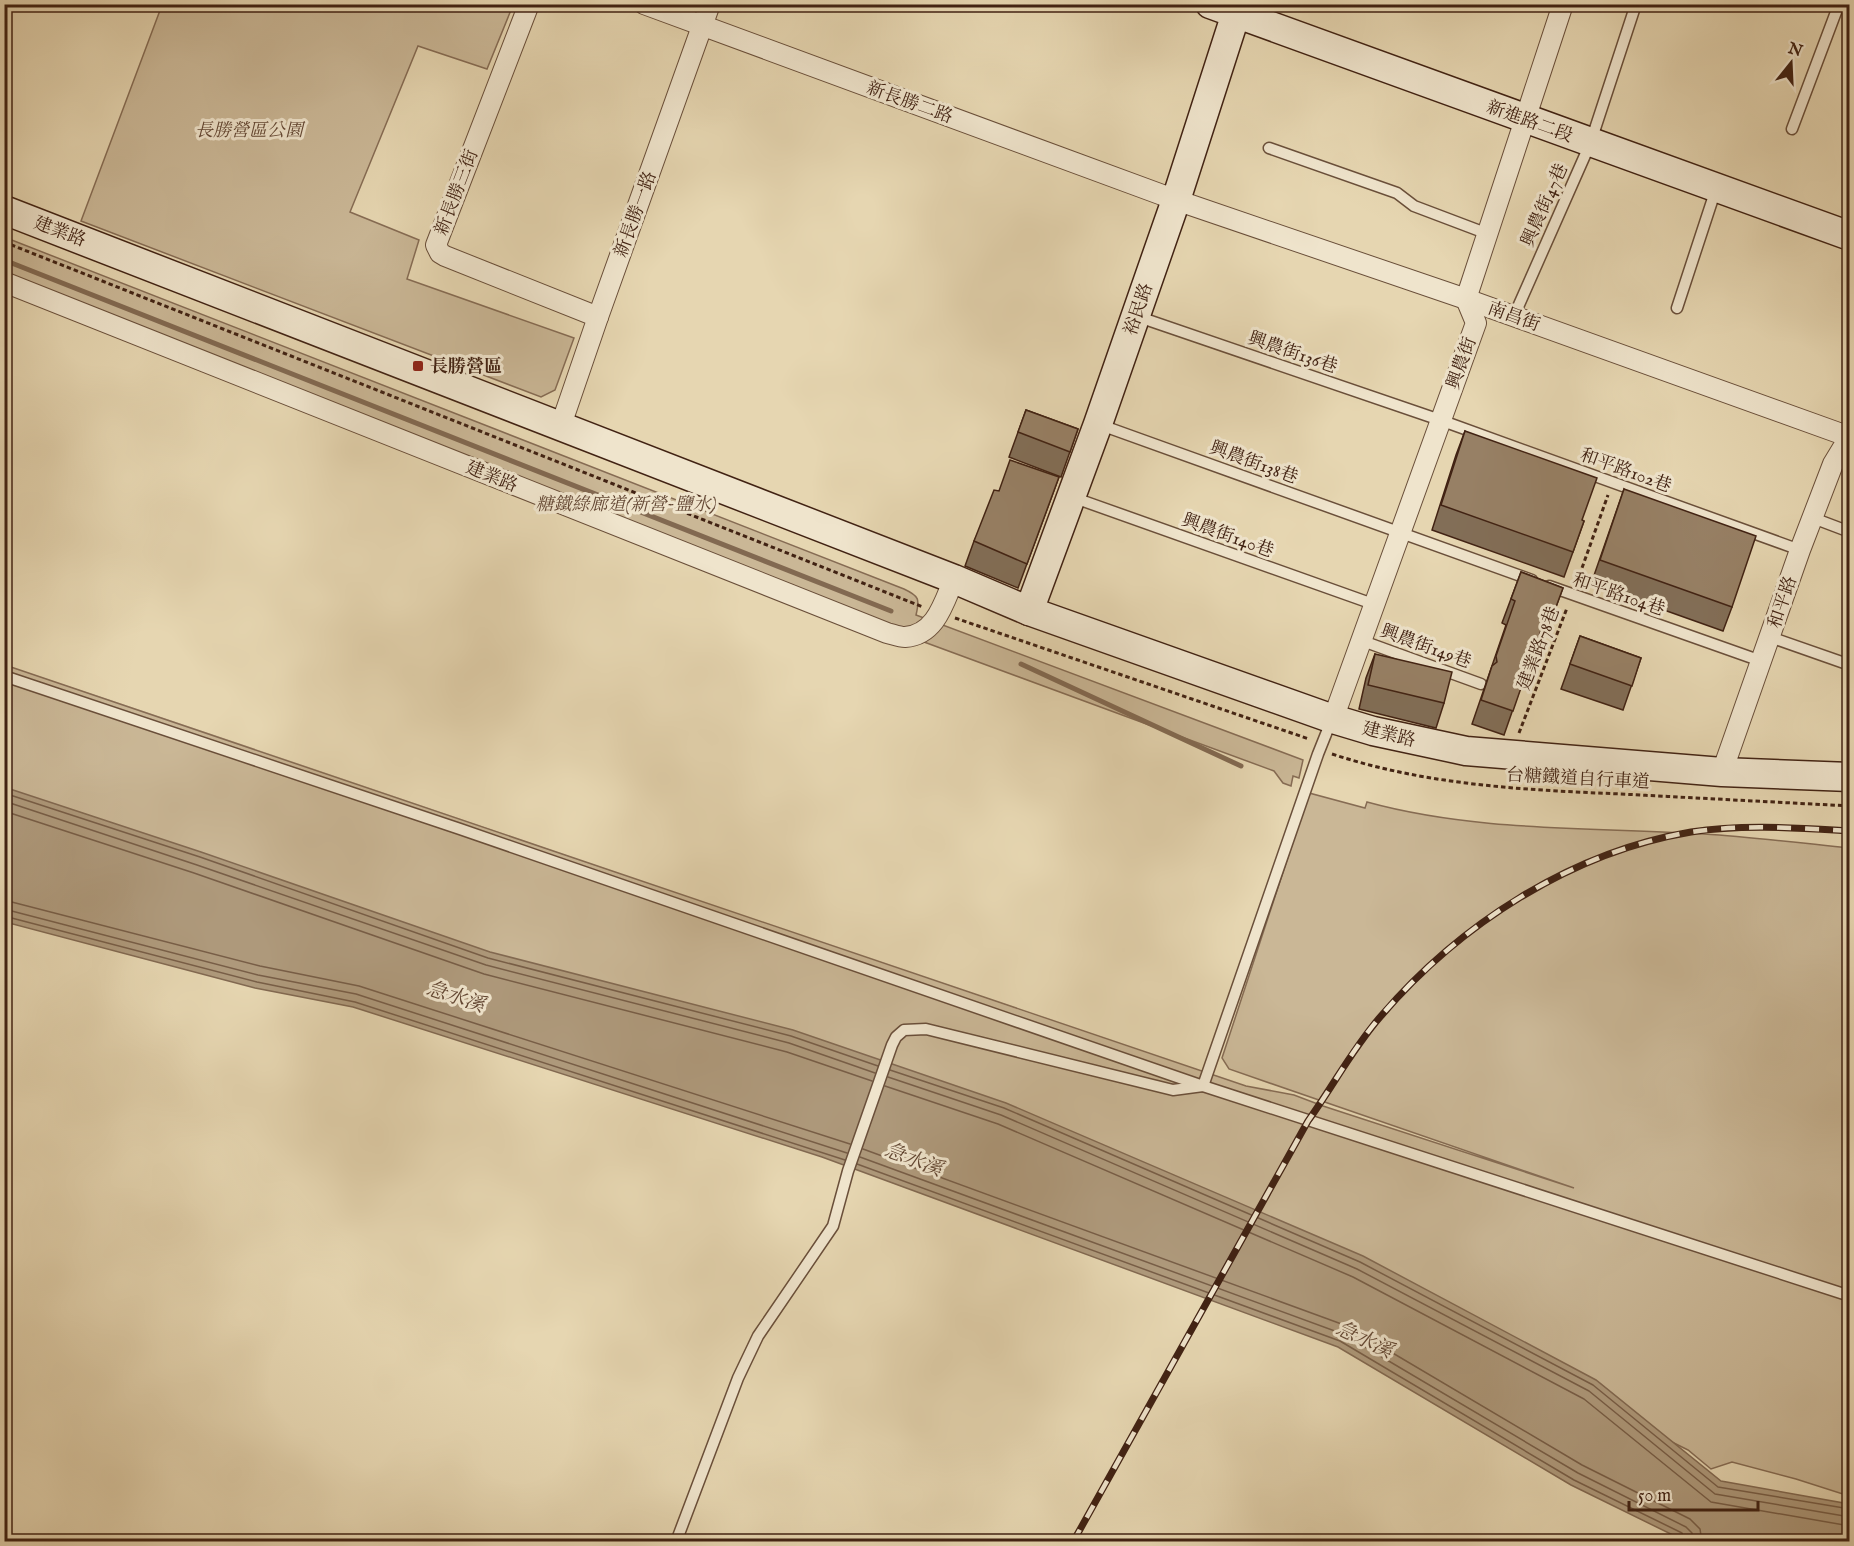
<svg xmlns="http://www.w3.org/2000/svg" width="1854" height="1546" viewBox="0 0 1854 1546" font-family="'IM FELL English','Noto Serif TC',serif">
<style>
.green{fill:#cab796;stroke:#866c54;stroke-width:1.5}
.water{fill:#ae997b;stroke:#826951;stroke-width:1.5}
.lines{fill:none;stroke-linecap:round;stroke-linejoin:round}
.shore{stroke:#785e47;stroke-width:1.5}
.stream{stroke:#826951;stroke-width:5}
.lane-casing{stroke:#6a4f3a;stroke-width:13}
.street-casing{stroke:#6a4f3a;stroke-width:22}
.secondary-casing{stroke:#412213;stroke-width:31}
.path{stroke:#412213;stroke-width:3;stroke-dasharray:4.5 3;stroke-linecap:butt}
.lane{stroke:#efe4cc;stroke-width:10}
.street{stroke:#efe4cc;stroke-width:20}
.secondary{stroke:#efe4cc;stroke-width:28}
.rail-casing{stroke:#412213;stroke-width:7}
.rail{stroke:#efe4cc;stroke-width:4.5;stroke-dasharray:14;stroke-linecap:butt}
.wall{fill:#826e57;stroke:#412213;stroke-width:1.5}
.building{fill:#978065;stroke:#412213;stroke-width:1.5}
.poi-dot{fill:#8f2418;stroke:#efe4cc;stroke-width:2}
.labels{text-anchor:middle;stroke-width:6;stroke-linejoin:round;paint-order:stroke}
.street-label{font-size:18px;fill:#412213;stroke:#efe4cc}
.park-label{font-size:18px;font-style:italic;fill:#634734;stroke:#efe4cc}
.poi-label{font-size:18px;font-weight:bold;fill:#412213;stroke:#efe4cc;text-anchor:start}
.water-label{font-size:20px;font-style:italic;fill:#624632;stroke:#efe4cc}
</style>
<rect width="100%" height="100%" fill="#e6d6b1"/>
<filter id="stains"><feTurbulence type="fractalNoise" baseFrequency=".00333" numOctaves="4"/><feColorMatrix values="0 0 0 0 .2 0 0 0 0 .09 0 0 0 0 .02 0 0 0 .5 -.17"/></filter>
<radialGradient id="worn" r=".72"><stop offset=".6" stop-color="#630" stop-opacity="0"/><stop offset="1" stop-color="#630" stop-opacity=".3"/></radialGradient>
<g class="green">
<polygon points="162,5 513,5 487,69 418,46 350,212 419,240 407,279 574,338 555,390 541,397 81,221"/>
<path d="M 4,237 L 904,589 C 919,596 920,599 916,615 L 1303,760 L 1299,778 L 1293,776 L 1291,786 L 1283,783 L 1274,771 L 886,628 L 5,280 Z"/>
<path d="M 5,665 C 419,802 831,948 1246,1086 L 1294,1095 L 1323,1106 L 1574,1188 L 1229,1069 L 1222,1058 L 1309,793 L 1365,808 L 1367,802 C 1476,832 1591,827 1704,834 C 1752,837 1801,843 1849,848 L 1849,1496 L 1796,1479 L 1732,1462 L 1711,1469 L 1688,1450 L 1587,1400 L 5,803 Z"/>
</g>
<polygon class="water" points="4,787 201,852 490,952 793,1030 1006,1103 1363,1256 1596,1380 1721,1481 1849,1504 1849,1541 1685,1541 1571,1485 1338,1347 822,1157 353,1007 255,988 5,922"/>
<g class="lines">
<g class="shore">
<polyline points="4,793 200,857 488,958 791,1036 878,1066"/>
<polyline points="4,801 197,865 486,965 789,1043 875,1073"/>
<polyline points="4,811 194,873 484,974 787,1052 872,1081"/>
<polyline points="4,900 260,966 359,986 850,1144"/>
<polyline points="4,909 258,975 356,994 847,1153"/>
<polyline points="4,916 257,982 355,1002 845,1160"/>
<polyline points="890,1070 1004,1108 1360,1262 1593,1385 1718,1487 1850,1509"/>
<polyline points="888,1077 1001,1115 1357,1269 1589,1391 1715,1494 1850,1517"/>
<polyline points="885,1086 998,1124 1353,1277 1584,1399 1711,1502 1850,1526"/>
<polyline points="863,1149 1347,1326 1582,1465 1690,1519 1700,1529 1702,1542"/>
<polyline points="860,1157 1343,1334 1578,1473 1686,1527 1692,1533 1693,1542"/>
<polyline points="857,1164 1340,1341 1574,1480 1682,1533 1686,1542"/>
</g>
<g class="stream">
<polyline points="4,260 891,611"/>
<polyline points="1021,664 1241,766"/>
</g>
<g class="lane-casing">
<g id="lane">
<polyline points="1792,129 1839,4"/>
<polyline points="1269,148 1397,193 1414,206 1488,234"/>
<polyline points="1677,308 1716,189"/>
<polyline points="1136,316 1440,420 1800,550"/>
<polyline points="1514,316 1590,144 1636,4"/>
<polyline points="1098,424 1532,580"/>
<polyline points="1072,497 1373,604"/>
<polyline points="1813,518 1850,532"/>
<polyline points="1549,586 1761,661"/>
<polyline points="1770,637 1850,665"/>
<polyline points="1360,640 1481,684"/>
<polyline points="4,676 460,829 1203,1086 1850,1296"/>
<polyline points="676,1542 738,1378 758,1336 833,1226 848,1171 892,1045 896,1037 904,1030 926,1029 1173,1090 1203,1086 1318,754 1332,719"/>
</g>
</g>
<g class="street-casing">
<g id="street">
<polyline points="529,4 436,245 440,253 445,256 598,317"/>
<polyline points="644,4 1176,200 1466,299 1850,437"/>
<path d="M 4,282 L 887,633 C 892,634 899,637 905,637 C 936,635 944,602 954,579"/>
<polyline points="561,425 598,317 710,4"/>
<polyline points="1333,719 1476,323 1466,299 1563,4"/>
<polyline points="1722,772 1800,550 1833,464 1850,436"/>
</g>
</g>
<g class="secondary-casing">
<g id="secondary">
<polyline points="1210,4 1850,236"/>
<polyline points="4,210 954,579 1029,611 1333,719 1373,731 1466,751 1722,772 1850,777"/>
<polyline points="1029,611 1098,424 1176,200 1239,4"/>
</g>
</g>
<g class="path">
<polyline points="4,242 923,607"/>
<polyline points="1577,582 1608,495"/>
<polyline points="955,618 1309,739"/>
<polyline points="1519,733 1567,608"/>
<path d="M 1332,754 C 1426,785 1523,790 1621,794 C 1697,798 1773,802 1850,806"/>
</g>
<use href="#lane" class="lane"/>
<use href="#street" class="street"/>
<use href="#secondary" class="secondary"/>
<g class="rail-casing">
<path id="rail" d="M 1073,1542 L 1308,1121 C 1333,1086 1353,1048 1381,1016 C 1459,925 1571,852 1691,832 C 1743,824 1797,828 1850,831"/>
</g>
<use href="#rail" class="rail"/>
</g>
<g class="wall">
<polygon points="1026,410 1078,429 1061,477 1009,457"/>
<polygon points="1465,431 1582,520 1584,521 1564,577 1432,530 1456,455"/>
<polygon points="1059,477 1018,588 965,566 974,541 999,491"/>
<polygon points="1624,489 1732,607 1723,631 1591,584"/>
<polygon points="1521,572 1563,588 1544,639 1538,637 1504,735 1472,724 1506,625 1502,623"/>
<polygon points="1580,636 1641,658 1623,710 1561,689"/>
<polygon points="1375,654 1444,703 1436,728 1359,709 1366,678"/>
</g>
<g class="building">
<polygon points="1026,410 1078,429 1070,452 1018,432"/>
<polygon points="1465,431 1597,478 1582,520 1584,521 1573,552 1441,505"/>
<polygon points="1010,460 1059,477 1027,564 974,541 994,490 999,491"/>
<polygon points="1624,489 1756,536 1732,607 1600,560"/>
<polygon points="1521,572 1563,588 1553,615 1547,613 1513,711 1481,700 1492,666 1497,662 1496,656 1515,601 1511,599"/>
<polygon points="1580,636 1641,658 1632,686 1570,664"/>
<polygon points="1375,654 1452,672 1444,703 1368,685"/>
</g>
<rect class="poi-dot" x="412" y="360" width="12" height="12" rx="3"/>
<g class="labels">
<g class="street-label">
<text transform="translate(910 102) rotate(20)" y="6">新長勝二路</text>
<text transform="translate(1530 121) rotate(20)" y="6">新進路二段</text>
<text transform="translate(456 192) rotate(-69)" y="6">新長勝三街</text>
<text transform="translate(1544 205) rotate(-66)" y="6">興農街47巷</text>
<text transform="translate(635 214) rotate(-70)" y="6">新長勝一路</text>
<text transform="translate(60 231) rotate(21)" y="6">建業路</text>
<text transform="translate(1138 309) rotate(-71)" y="6">裕民路</text>
<text transform="translate(1514 316) rotate(20)" y="6">南昌街</text>
<text transform="translate(1293 352) rotate(19)" y="6">興農街136巷</text>
<text transform="translate(1461 363) rotate(-70)" y="6">興農街</text>
<text transform="translate(1254 462) rotate(20)" y="6">興農街138巷</text>
<text transform="translate(1626 470) rotate(20)" y="6">和平路102巷</text>
<text transform="translate(492 476) rotate(22)" y="6">建業路</text>
<text transform="translate(1228 535) rotate(20)" y="6">興農街140巷</text>
<text transform="translate(1619 594) rotate(19)" y="6">和平路104巷</text>
<text transform="translate(1782 602) rotate(-71)" y="6">和平路</text>
<text transform="translate(1426 646) rotate(20)" y="6">興農街149巷</text>
<text transform="translate(1538 648) rotate(-69)" y="6">建業路78巷</text>
<text transform="translate(1389 734) rotate(14)" y="6">建業路</text>
<text transform="translate(1578 778) rotate(3)" y="6">台糖鐵道自行車道</text>
</g>
<g class="park-label">
<text x="249" y="136">長勝營區公園</text>
<text x="626" y="510">糖鐵綠廊道(新營-鹽水)</text>
</g>
<g class="poi-label">
<text x="430" y="372">長勝營區</text>
</g>
<g class="water-label">
<text transform="translate(456 996) rotate(18)" y="7">急水溪</text>
<text transform="translate(914 1159) rotate(21)" y="7">急水溪</text>
<text transform="translate(1365 1339) rotate(25)" y="7">急水溪</text>
</g>
</g>
<rect width="1854" height="1546" fill="none" stroke="#e6d6b1" stroke-width="24"/>
<rect x="6" y="6" width="1842" height="1534" fill="none" stroke="#412213" stroke-width="3"/>
<rect x="12" y="12" width="1830" height="1522" fill="none" stroke="#412213" stroke-width="1.5"/>
<g transform="translate(1791 63) rotate(18)" stroke="#efe4cc" stroke-width="4.5" paint-order="stroke">
<path d="M0-4.5L10 22L0 15L-10 22Z" fill="#412213"/>
<text y="-9" font-size="16" font-weight="bold" text-anchor="middle" fill="#412213">N</text>
</g>
<path d="M1629 1501v9h129v-9" fill="none" stroke="#412213" stroke-width="3"/>
<text x="1638" y="1501" font-size="18" fill="#412213" stroke="#efe4cc" stroke-width="4.5" paint-order="stroke">50 m</text>
<rect width="100%" height="100%" filter="url(#stains)"/>
<rect width="100%" height="100%" fill="url(#worn)"/>
</svg>
